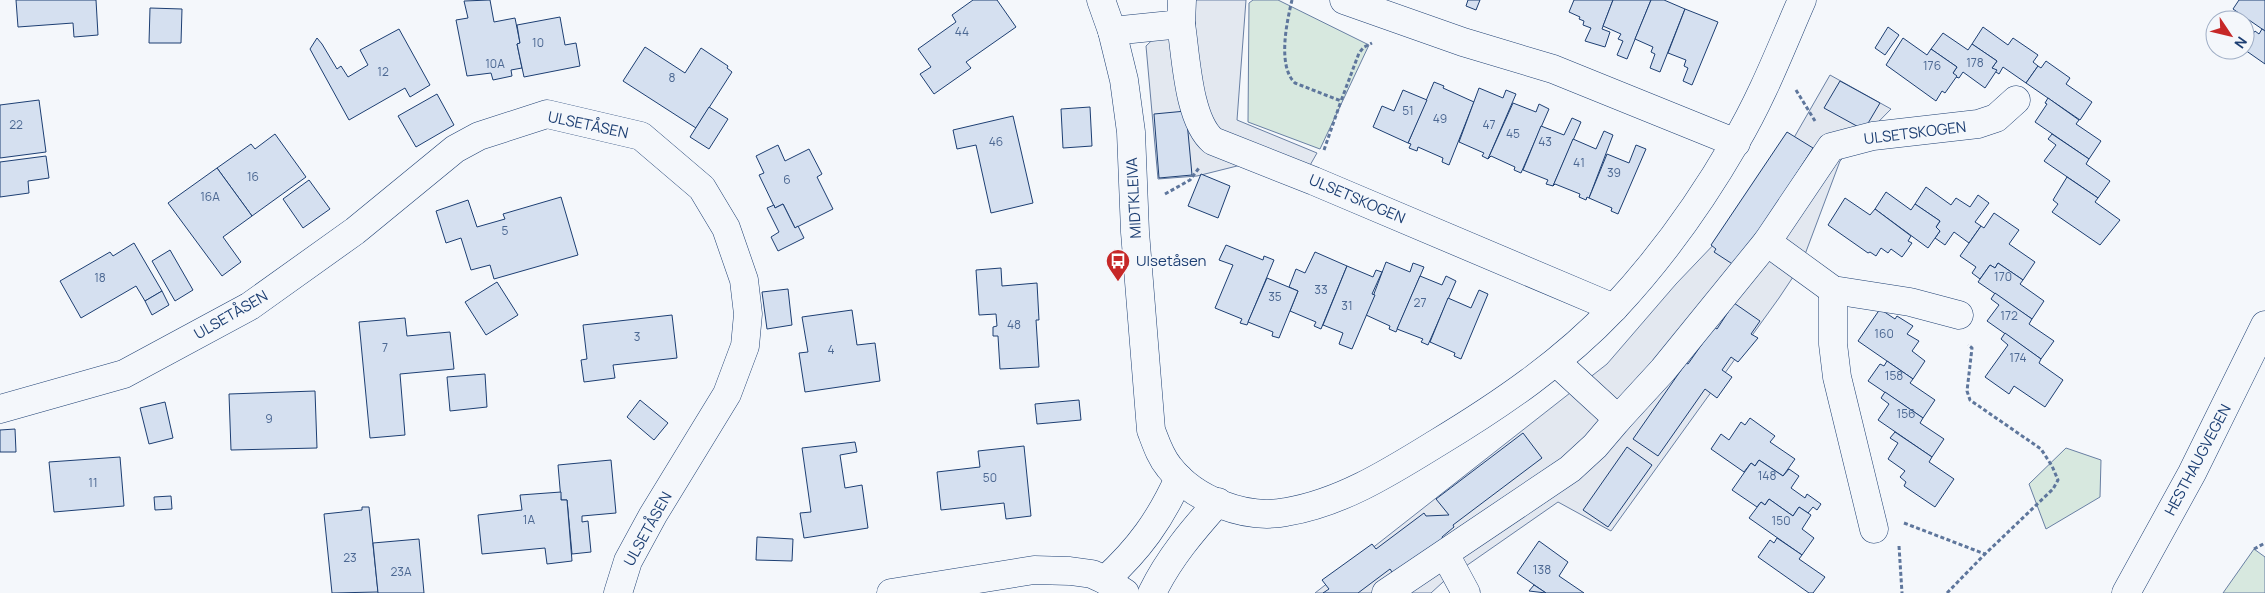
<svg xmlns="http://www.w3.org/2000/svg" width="2265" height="593" viewBox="0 0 2265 593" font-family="Manrope,sans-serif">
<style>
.green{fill:#d7e8df;stroke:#687fa3}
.parking{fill:#e3e8f0;stroke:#687fa3}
.building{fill:#d5e0f0;stroke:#1d3f73}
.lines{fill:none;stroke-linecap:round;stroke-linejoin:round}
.minor-casing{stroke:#1d3f73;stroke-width:29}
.major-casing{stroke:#1d3f73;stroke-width:29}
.path{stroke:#5e769c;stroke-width:3;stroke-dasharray:4 2.5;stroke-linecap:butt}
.minor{stroke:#f4f7fb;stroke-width:28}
.major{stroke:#f4f7fb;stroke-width:28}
.labels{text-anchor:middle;stroke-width:4;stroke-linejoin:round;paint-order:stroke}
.number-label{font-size:12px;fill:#4b6792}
.street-label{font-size:15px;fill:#1d3f73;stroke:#f4f7fb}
.poi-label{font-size:15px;fill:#1d3f73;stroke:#f4f7fb;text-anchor:start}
</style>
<rect width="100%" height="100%" fill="#f4f7fb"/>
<g class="green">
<polygon points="1253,0 1278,0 1369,45 1320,149 1248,122 1249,3"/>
<polygon points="2066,448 2101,460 2100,497 2046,529 2029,484"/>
<polygon points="2254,549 2265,557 2265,593 2223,593"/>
</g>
<g class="parking">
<polygon points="1194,0 1246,0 1237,120 1317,153 1297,188 1241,165 1197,176 1158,179 1146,46"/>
<polygon points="1830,75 1891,109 1840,161 1801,265 1779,298 1611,531 1558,502 1443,582 1431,593 1315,593 1607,364 1676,284 1761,195"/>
</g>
<g class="building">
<polygon points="16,0 96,0 98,35 74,37 73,23 18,27"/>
<polygon points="490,0 494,22 515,18 520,43 517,44 522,68 511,70 512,76 493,80 491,73 467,76 456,20 468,18 464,1"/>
<polygon points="973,0 997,0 1016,27 966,62 971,68 934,94 920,74 931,67 918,49 956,22 952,15"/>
<polygon points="1468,0 1480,0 1476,10 1466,6"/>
<polygon points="1574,0 1613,0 1602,29 1610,32 1605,47 1585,41 1591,28 1583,25 1584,21 1579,19 1580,17 1569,12"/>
<polygon points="1613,0 1651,0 1627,59 1617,55 1623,41 1618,39 1621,34 1603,26"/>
<polygon points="1651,0 1664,0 1685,9 1660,72 1650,68 1655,54 1651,52 1653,47 1635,39"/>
<polygon points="2239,0 2265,0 2265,31 2233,9"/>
<polygon points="150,8 182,9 181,43 149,43"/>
<polygon points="1685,9 1718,22 1692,85 1683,81 1688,68 1684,66 1686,60 1668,53"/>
<polygon points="560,17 565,45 576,43 580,66 524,77 517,44 520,43 517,25"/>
<polygon points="1888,27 1899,35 1885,55 1875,48"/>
<polygon points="1983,27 2008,45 2013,38 2038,55 2033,62 2038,66 2026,83 2003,67 1999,74 1996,72 1992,68 1997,61 1972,44"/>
<polygon points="399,29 430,85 410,97 405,88 349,120 310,49 317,38 322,44 337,69 341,66 348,77 368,65 360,50"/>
<polygon points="2262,29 2265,31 2265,64 2245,50 2245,44 2255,31 2259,34"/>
<polygon points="1943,33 1968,50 1972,44 1997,61 1992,68 1997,70 1985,88 1963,72 1959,78 1956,77 1953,73 1957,67 1931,49"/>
<polygon points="1903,38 1927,55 1931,49 1957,67 1953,73 1957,76 1945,93 1942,91 1936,101 1886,65"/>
<polygon points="645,47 685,73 701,48 728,66 727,68 732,72 696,128 623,81"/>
<polygon points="2046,61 2070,78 2066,84 2092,102 2080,120 2026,83 2038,66 2041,68"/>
<polygon points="1840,81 1880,103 1864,130 1824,108"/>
<polygon points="1434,82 1444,86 1443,88 1474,102 1449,165 1442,162 1443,158 1418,147 1417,151 1409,148 1411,144 1408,143"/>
<polygon points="1479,88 1503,98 1506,90 1516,94 1488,159 1482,156 1484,153 1459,142"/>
<polygon points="1403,90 1427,100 1408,143 1373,127 1382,106 1394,111"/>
<polygon points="437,94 454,125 416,147 398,116"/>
<polygon points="2048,98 2079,120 2076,124 2101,141 2089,159 2035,122 2047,104 2045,103"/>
<polygon points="39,100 46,152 0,158 0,105"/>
<polygon points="1513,103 1536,112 1539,104 1549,109 1521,173 1514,170 1515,167 1491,156 1488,159"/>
<polygon points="709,107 728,119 709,149 690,137"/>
<polygon points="1090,107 1092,146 1063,148 1061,109"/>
<polygon points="1186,111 1192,175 1159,178 1154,114"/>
<polygon points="1013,116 1033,203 991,213 976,145 957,149 953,130"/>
<polygon points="1572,118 1581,122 1553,186 1546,184 1548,180 1523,170 1541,126 1564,135"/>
<polygon points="1604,131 1613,135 1589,198 1587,197 1586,200 1579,197 1580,194 1555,184 1553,186 1573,139 1596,149"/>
<polygon points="1787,132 1813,148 1755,238 1734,265 1714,252 1716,249 1711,245"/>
<polygon points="275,134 306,177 252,216 217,168 251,144 255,149"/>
<polygon points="2052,134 2089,159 2086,164 2110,181 2098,198 2044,161 2056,145 2048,139"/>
<polygon points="778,145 785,161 809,149 822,174 817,177 833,209 795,228 783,204 775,208 759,175 764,173 756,156"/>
<polygon points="1636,145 1646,149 1618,214 1611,211 1612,208 1589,198 1607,154 1629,163"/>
<polygon points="46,156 49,178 28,181 29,193 0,197 0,162"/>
<polygon points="217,168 252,216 223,237 241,262 222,276 168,203"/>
<polygon points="1201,174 1230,186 1218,218 1188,206"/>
<polygon points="2067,177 2098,198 2095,202 2120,220 2100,245 2052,212 2058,204 2053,200"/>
<polygon points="309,180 330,209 303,228 283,199"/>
<polygon points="1926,187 1951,205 1956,198 1970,207 1978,195 1989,203 1975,222 1981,226 1969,243 1954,232 1945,245 1935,238 1940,231 1936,227 1940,221 1915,204"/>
<polygon points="1886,192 1911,210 1915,204 1940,221 1936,227 1940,231 1928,248 1875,209"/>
<polygon points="561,197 578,255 494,279 490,265 471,270 461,238 446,243 436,211 468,200 477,227 505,219 503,214"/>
<polygon points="1845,198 1870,215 1875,209 1911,236 1908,241 1912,243 1902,257 1891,249 1888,253 1881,248 1876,256 1870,252 1868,253 1828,225"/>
<polygon points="783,204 795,228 798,226 804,238 778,251 771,237 779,232 767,208 774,205 775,208"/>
<polygon points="1994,213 2019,230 2009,244 2035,262 2023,280 1998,263 1995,268 1990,265 1980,279 1972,273 1976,267 1960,256 1981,226 1984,228"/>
<polygon points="134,243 162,291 145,301 136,286 81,318 60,281 110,252 113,256"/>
<polygon points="1226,245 1263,260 1264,256 1274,260 1247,325 1240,323 1242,319 1215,308 1233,265 1219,260"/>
<polygon points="170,250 193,290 175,301 152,261"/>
<polygon points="1315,252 1347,266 1321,329 1314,326 1316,322 1290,311 1298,291 1289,287 1296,269 1305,273"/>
<polygon points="1386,262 1410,272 1413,263 1424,267 1396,332 1389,329 1390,326 1366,315"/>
<polygon points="1998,263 2023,280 2020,284 2044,301 2032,319 1978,282 1990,265 1995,268"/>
<polygon points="1347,266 1373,277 1376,270 1382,272 1372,294 1375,295 1352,349 1339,344 1343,333 1323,325"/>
<polygon points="1001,268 1002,286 1037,283 1039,320 1036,320 1039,367 1000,369 998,336 993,336 993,327 997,326 996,314 979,315 976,270"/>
<polygon points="1420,276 1442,285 1446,276 1456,281 1428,345 1421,342 1423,339 1397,329"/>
<polygon points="1267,278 1298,291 1279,338 1272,336 1273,332 1248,322"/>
<polygon points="497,282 518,315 486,335 465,302"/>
<polygon points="788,289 792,325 767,329 762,292"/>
<polygon points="1479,290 1488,294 1461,359 1454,356 1455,353 1430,342 1448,298 1471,308"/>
<polygon points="162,291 169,305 152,315 145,301"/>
<polygon points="1995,293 2032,319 2029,324 2054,341 2041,359 1987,321 1999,305 1991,299"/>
<polygon points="1734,303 1760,321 1751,334 1758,338 1738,362 1731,357 1722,370 1732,377 1717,398 1705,389 1658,456 1633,439 1686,363 1688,364 1714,327 1717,329"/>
<polygon points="1880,309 1895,319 1897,316 1913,326 1907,334 1919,341 1912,351 1925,361 1913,379 1858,341"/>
<polygon points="852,310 857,345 875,343 880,381 805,392 799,353 808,352 802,317"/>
<polygon points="672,315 677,358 613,365 615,378 584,382 581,360 587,359 583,325"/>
<polygon points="405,318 407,336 450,332 454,369 400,374 405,435 370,438 359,322"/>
<polygon points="2005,333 2041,359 2039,363 2063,380 2045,407 2014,386 2009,394 1985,377 2008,345 2001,339"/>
<polygon points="1887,361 1913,379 1910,383 1935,400 1923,418 1868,381 1880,364 1884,366"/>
<polygon points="485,374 487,407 450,411 447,377"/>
<polygon points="315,391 317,448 231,450 229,394"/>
<polygon points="1885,392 1923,418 1920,423 1944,439 1932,457 1878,420 1889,404 1881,398"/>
<polygon points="640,400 668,423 654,440 627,417"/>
<polygon points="1079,400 1081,420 1037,424 1035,404"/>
<polygon points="165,402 173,438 149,444 140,408"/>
<polygon points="1750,418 1775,436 1770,442 1795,459 1783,476 1759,460 1755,466 1751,463 1744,472 1711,449 1721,434 1729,440 1741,422 1745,425"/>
<polygon points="15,429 16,452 0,452 0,430"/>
<polygon points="1895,432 1932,457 1929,462 1954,479 1935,507 1904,486 1906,482 1900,477 1905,471 1888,459 1898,443 1890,438"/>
<polygon points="1523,433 1542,458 1453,525 1454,527 1442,537 1443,539 1394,575 1390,569 1358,593 1323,593 1329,589 1322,580 1372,544 1376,549 1424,513 1426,516 1449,515 1436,499"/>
<polygon points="855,442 857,452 840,455 845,488 862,485 868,528 804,538 800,513 811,512 802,448"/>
<polygon points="1024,446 1031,516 1006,519 1004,503 941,510 937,472 980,467 978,451"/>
<polygon points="1627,447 1652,465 1608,527 1583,510"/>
<polygon points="120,457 124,506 54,512 49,462"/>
<polygon points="611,460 616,513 582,516 582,522 588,521 591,552 572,554 567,500 561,500 558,465"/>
<polygon points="1759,460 1783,476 1789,469 1799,476 1791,488 1805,498 1807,494 1821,504 1817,510 1813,507 1808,513 1799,507 1793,516 1769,499 1765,505 1761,502 1757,507 1732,490 1751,463 1755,466"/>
<polygon points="561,492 561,500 567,500 572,561 547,564 545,548 482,554 478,515 522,510 520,495"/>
<polygon points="171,496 172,509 155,510 154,497"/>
<polygon points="1769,499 1793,516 1799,507 1811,515 1802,529 1814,538 1802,555 1749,518 1761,502 1765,505"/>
<polygon points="362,507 369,507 378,592 332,593 324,514 362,510"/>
<polygon points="757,537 793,539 792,561 756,560"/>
<polygon points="1777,538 1802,555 1799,559 1825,577 1813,593 1809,593 1758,557 1770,540 1774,543"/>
<polygon points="419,539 424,593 378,593 373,543"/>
<polygon points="1539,541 1568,562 1559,576 1584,593 1546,593 1517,573"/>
<polygon points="1534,585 1546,593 1529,591"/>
</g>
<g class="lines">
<g class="minor-casing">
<g id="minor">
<path d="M 1101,0 L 1112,31 L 1124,80 L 1131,132 L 1135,232 L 1151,430 C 1156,443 1160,456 1169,467 C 1194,500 1246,520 1286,512 C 1341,503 1390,472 1437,443 C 1500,405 1563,362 1614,308 C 1659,260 1702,200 1735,143 C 1762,98 1781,48 1802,0"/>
<polyline points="1344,0 1463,42 1553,69 1736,143"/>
<path d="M 1181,24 C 1186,56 1188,120 1213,141 L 1314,181 L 1614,308"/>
<polyline points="1112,31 1181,24 1182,0"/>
<polyline points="1767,242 1833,290 1910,302 1959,315"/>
<polyline points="1833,290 1833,344 1837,377 1874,529"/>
<polyline points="0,409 124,374 250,306 355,231 455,149 479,136 547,114 641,136 702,188 726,228 744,280 748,314 745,346 727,394 653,515 628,561 618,593"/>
<polyline points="1618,419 1663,370 1767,242 1831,147 1873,136 1978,124 1996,118 2016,100"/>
<polyline points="1445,554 1466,593"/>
<path d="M 1105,580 C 1139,549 1160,520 1179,478"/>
<polyline points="891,593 1034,570 1070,571 1092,574 1105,580 1125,593"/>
<path d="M 1152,593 C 1169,558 1193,530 1218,502"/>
<polyline points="1386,593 1570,469 1595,446 1618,419 1556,362"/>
</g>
</g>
<g class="major-casing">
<polyline id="major" points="2126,593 2192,473 2265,325"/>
</g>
<g class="path">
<path d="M 1292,0 C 1287,21 1277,66 1295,83 L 1341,101 L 1359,53 L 1364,47 L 1372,43"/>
<polyline points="1796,90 1815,121"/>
<polyline points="1324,150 1341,101"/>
<polyline points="1165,194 1190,180 1199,168"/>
<polyline points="1904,523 1985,554 2053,489 2058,480 2052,466 2041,449 1970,400 1967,391 1972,348 1968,345"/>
<polyline points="1899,546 1902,593"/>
<polyline points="2254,549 2265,543"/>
<polyline points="1947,593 1985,554"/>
</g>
<use href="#minor" class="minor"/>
<use href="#major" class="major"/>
</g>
<defs>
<g id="bus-pin" transform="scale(1.25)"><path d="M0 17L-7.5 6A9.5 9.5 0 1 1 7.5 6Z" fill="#c62828" stroke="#f4f7fb"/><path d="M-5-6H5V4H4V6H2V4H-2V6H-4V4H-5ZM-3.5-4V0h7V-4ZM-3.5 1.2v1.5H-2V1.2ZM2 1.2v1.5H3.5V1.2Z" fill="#fff"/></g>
</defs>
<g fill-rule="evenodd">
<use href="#bus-pin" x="1118" y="261"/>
</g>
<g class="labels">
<g class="number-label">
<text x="962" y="36">44</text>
<text x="538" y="47">10</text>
<text x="1975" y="67">178</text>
<text x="495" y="68">10A</text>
<text x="1932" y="70">176</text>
<text x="383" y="76">12</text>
<text x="672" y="82">8</text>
<text x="1408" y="115">51</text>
<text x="1440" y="123">49</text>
<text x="16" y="129">22</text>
<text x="1489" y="129">47</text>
<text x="1513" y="138">45</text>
<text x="996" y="146">46</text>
<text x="1545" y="146">43</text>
<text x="1579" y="167">41</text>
<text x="1614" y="177">39</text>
<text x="253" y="181">16</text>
<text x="787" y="184">6</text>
<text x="210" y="201">16A</text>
<text x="505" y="235">5</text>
<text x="2003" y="281">170</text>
<text x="100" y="282">18</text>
<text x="1321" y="294">33</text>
<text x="1275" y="301">35</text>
<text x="1420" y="307">27</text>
<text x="1347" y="310">31</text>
<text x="2009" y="320">172</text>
<text x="1014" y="329">48</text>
<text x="1884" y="338">160</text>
<text x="637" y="341">3</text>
<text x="385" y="352">7</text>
<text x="831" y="354">4</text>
<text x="2018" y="362">174</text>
<text x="1894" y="380">158</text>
<text x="1906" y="418">156</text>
<text x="269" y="423">9</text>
<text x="1767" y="480">148</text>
<text x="990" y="482">50</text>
<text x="93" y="487">11</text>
<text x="529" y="524">1A</text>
<text x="1781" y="525">150</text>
<text x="350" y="562">23</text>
<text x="1542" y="574">138</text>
<text x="401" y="576">23A</text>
</g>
<g class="street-label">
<text transform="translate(588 125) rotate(12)" y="5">ULSETÅSEN</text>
<text transform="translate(1915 133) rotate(-7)" y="5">ULSETSKOGEN</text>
<text transform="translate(1134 198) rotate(-93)" y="5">MIDTKLEIVA</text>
<text transform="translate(1357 199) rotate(23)" y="5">ULSETSKOGEN</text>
<text transform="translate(231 315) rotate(-30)" y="5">ULSETÅSEN</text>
<text transform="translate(2198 460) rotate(-62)" y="5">HESTHAUGVEGEN</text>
<text transform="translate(648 529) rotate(-61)" y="5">ULSETÅSEN</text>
</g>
<g class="poi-label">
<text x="1136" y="266">Ulsetåsen</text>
</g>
</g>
<g transform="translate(2230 35) rotate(125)"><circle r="24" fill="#f4f7fb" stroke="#9eadc5"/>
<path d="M0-4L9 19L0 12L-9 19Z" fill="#c62828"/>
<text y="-8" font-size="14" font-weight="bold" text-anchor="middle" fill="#1d3f73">N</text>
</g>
</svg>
